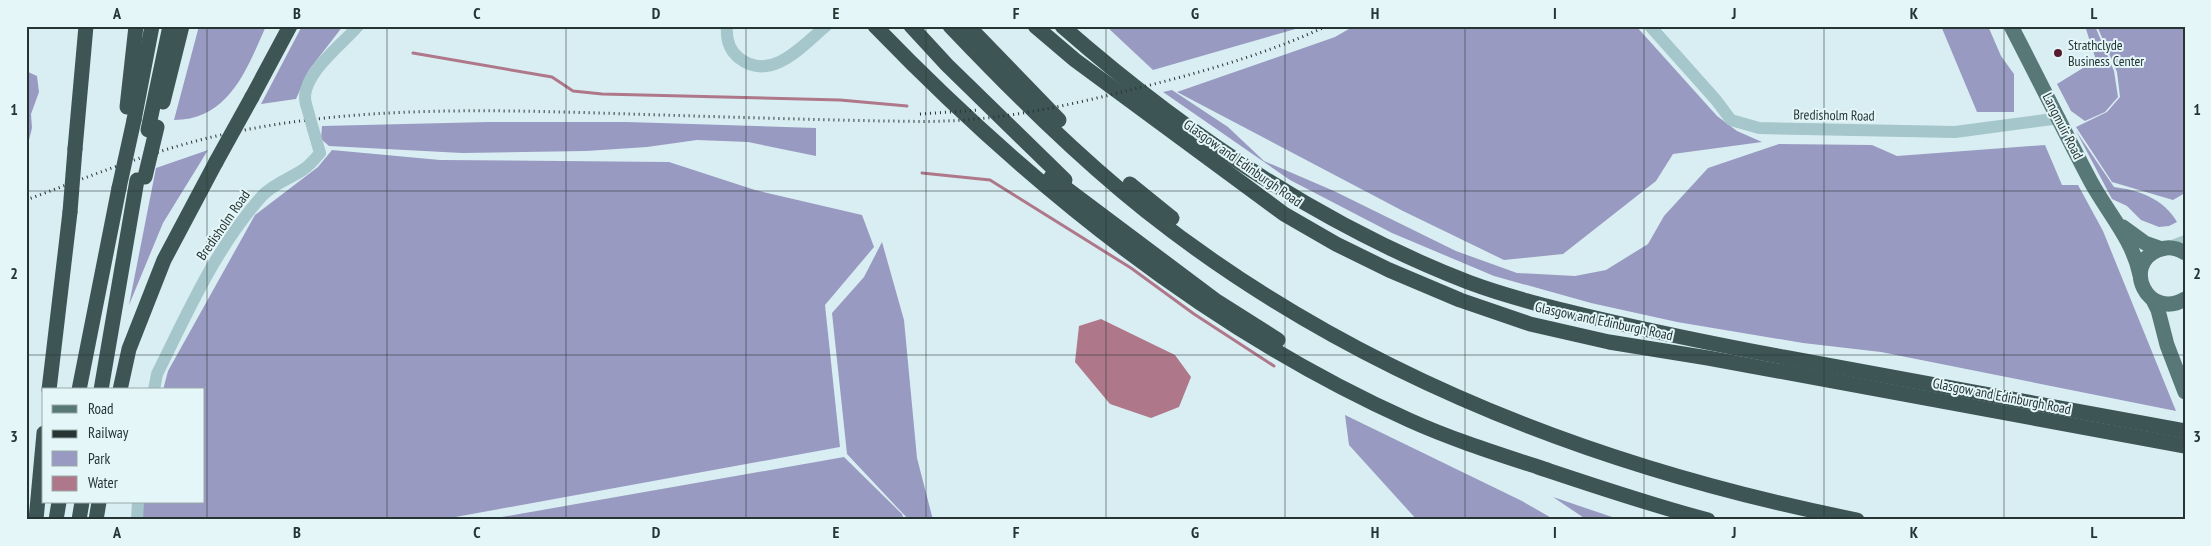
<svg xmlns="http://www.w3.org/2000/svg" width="2211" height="546" viewBox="0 0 2211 546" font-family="'PT Sans Narrow',sans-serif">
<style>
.green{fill:#999ac1}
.water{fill:#af788a}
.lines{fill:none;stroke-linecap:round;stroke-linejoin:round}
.stream{stroke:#af788a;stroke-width:3}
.minor{stroke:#a5c6ca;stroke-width:12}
.major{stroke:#577877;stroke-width:15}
.highway{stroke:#3d5655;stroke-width:15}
.rail{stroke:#263534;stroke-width:3;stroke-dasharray:1 4;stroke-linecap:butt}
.minor-bridge{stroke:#a5c6ca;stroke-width:12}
.highway-bridge{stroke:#3d5655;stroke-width:15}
.grid{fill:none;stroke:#263534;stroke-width:1;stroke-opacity:0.55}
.poi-dot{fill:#571c2e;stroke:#e5f6f9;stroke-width:2}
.labels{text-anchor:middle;stroke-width:4;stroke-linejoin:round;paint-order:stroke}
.poi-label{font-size:14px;fill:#263534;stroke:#e5f6f9;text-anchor:start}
.street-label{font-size:14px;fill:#263534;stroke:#e5f6f9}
.neatline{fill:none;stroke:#263534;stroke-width:2}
.grid-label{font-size:16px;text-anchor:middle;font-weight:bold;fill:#263534}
</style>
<rect width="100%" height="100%" fill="#d9eef2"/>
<g class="green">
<path d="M 199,26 L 266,26 C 247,69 229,120 174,120 Z"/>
<polygon points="302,26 343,26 309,70 296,99 261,104"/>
<polygon points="1106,26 1306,26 1153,70"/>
<polygon points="1354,26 1636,26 1717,116 1737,131 1762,142 1673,154 1656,181 1563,254 1504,260 1403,211 1177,92 1335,37"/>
<polygon points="1988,26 2001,56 2014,74 2014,112 1977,112 1941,26"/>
<polygon points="2085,26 2095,26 2114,71 2118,97 2105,112 2085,121 2071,111 2057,84 2096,60"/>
<polygon points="2097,26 2185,26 2185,193 2173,200 2112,182 2076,127 2107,112 2120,97 2117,72"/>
<polygon points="26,71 37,76 39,92 31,114 32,128 26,152"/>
<polygon points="1172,90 1228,127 1264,161 1334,191 1456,251 1517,273 1575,276 1606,270 1648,244 1664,216 1708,168 1779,144 1872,145 1897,156 2045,145 2062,185 2078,185 2103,231 2176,411 1881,352 1803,343 1677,322 1591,303 1494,276 1392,233 1290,180 1163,92"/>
<polygon points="488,122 627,122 816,128 816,156 748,142 697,140 647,147 586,151 462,153 329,146 321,139 322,126"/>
<path d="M 2076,131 L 2114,187 C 2139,190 2164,199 2177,222 L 2169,226 L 2159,227 L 2141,220 L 2127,206 L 2112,199 Z"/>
<polygon points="208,150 163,223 129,305 156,168"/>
<polygon points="332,150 440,160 669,162 755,190 862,215 874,247 825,305 840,447 439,520 140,520 141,502 204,502 204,390 163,390 168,371 255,215 318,167"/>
<polygon points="882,242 904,320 917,458 933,520 909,520 847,454 832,313 864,277"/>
<polygon points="1345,415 1522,501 1555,520 1417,520 1349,445"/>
<polygon points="844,457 902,514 904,520 485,520"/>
<polygon points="1553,497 1621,520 1587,520"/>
</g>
<polygon class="water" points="1101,319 1175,355 1191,377 1179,407 1151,418 1110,404 1075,362 1079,326"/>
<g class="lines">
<g class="stream">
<polyline points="413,53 552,77 573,91 602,94 840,100 907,106"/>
<polyline points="922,173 990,180 1131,268 1194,314 1274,366"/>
</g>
<g class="minor">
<path d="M 727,26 C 726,38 729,50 739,58 C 771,83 802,46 826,26"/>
<polyline points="1650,26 1716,100 1731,120 1759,128 1955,132 2060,118"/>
<path d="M 306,104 C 298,77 342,45 358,26"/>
<polyline points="2167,248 2185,241"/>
<path d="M 154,390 L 157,374 C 187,314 216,247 262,196 C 274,183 290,179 304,169 C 310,165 315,159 320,153 L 313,129"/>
<polyline points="137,520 138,502"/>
</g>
<g class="major">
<path d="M 2011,26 C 2038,78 2064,131 2091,182 C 2108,213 2133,240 2140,275"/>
<polyline points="2123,227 2145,243 2162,249"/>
<path d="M 2185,253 C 2177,248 2167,246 2158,250 C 2121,265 2148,321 2185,299"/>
<polyline points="2153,300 2158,310 2167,345 2185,392"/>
</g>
<g class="highway">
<path d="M 875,26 C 1027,183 1208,330 1409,420 C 1451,439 1495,453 1538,467 C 1595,486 1651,505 1708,520"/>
<polyline points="911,26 947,65 1065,180"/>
<path d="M 950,26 C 1012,91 1076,155 1146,211 C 1352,374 1601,469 1857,520"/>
<polyline points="968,26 1059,120"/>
<polyline points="1035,26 1075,60 1284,214 1336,244 1389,270 1460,300 1530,324 1609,342 1708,358 2185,446"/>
<path d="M 1062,26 C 1183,132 1318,224 1468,282 C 1508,297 1550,307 1591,317 C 1655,332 1719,345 1783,357 C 1917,382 2051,407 2185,431"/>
<polyline points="252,97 290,26"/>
<polyline points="163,102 182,26"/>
<polyline points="127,107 136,26"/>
<polyline points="134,120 152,26"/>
<polyline points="148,130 170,26"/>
<polyline points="75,149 86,26"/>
<polyline points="1051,177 1215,300 1278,340"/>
<polyline points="1130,184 1172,218"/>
<polyline points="49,390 70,212"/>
<polyline points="79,390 119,188"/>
<polyline points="101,390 137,180"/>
<polyline points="120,390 129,349 164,260 216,162"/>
<polyline points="36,520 44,433"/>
<polyline points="56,520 59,502"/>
<polyline points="79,520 82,502"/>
<polyline points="96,520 99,502"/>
</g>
<g class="rail">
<polyline points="920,114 979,110"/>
<path d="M 26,200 C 86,178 146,153 208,138 C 335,107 468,109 598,113 C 693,116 787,119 882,121 C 903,121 925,122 946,121 C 1005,119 1065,106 1122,92 C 1192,75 1262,56 1327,26"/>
</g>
<polyline class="minor-bridge" points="306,104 313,129"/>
<g class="highway-bridge">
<polyline points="216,162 252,97"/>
<polyline points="145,177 157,127"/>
<polyline points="119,188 134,120"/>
<polyline points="70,212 75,149"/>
</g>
</g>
<path class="grid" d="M 207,26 L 207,520M 387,26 L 387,520M 566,26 L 566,520M 746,26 L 746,520M 926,26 L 926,520M 1106,26 L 1106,520M 1285,26 L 1285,520M 1465,26 L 1465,520M 1644,26 L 1644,520M 1824,26 L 1824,520M 2004,26 L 2004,520M 26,191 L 2185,191M 26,355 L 2185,355"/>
<circle class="poi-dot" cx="2058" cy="53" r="5"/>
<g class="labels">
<g class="poi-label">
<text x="2068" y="50">Strathclyde<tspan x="2068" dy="16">Business Center</tspan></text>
</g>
<g class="street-label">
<text transform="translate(1834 115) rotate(1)" y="5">Bredisholm Road</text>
<text transform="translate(2063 126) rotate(63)" y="5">Langmuir Road</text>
<text transform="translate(1243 163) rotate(35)" y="5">Glasgow and Edinburgh Road</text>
<text transform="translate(223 225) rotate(-55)" y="5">Bredisholm Road</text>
<text transform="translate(1604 321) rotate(12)" y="5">Glasgow and Edinburgh Road</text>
<text transform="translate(2002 396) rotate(11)" y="5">Glasgow and Edinburgh Road</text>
</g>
</g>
<rect width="2211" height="546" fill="none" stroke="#e5f6f9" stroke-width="55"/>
<rect x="42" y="388" width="162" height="115" fill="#e5f6f9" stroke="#99a9aa"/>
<rect x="52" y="405" width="25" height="8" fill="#577877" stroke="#99a9aa"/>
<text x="88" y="414" font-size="15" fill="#263534">Road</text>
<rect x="52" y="430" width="25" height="8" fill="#263534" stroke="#99a9aa"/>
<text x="88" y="438" font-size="15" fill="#263534">Railway</text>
<rect x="52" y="451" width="25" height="15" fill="#999ac1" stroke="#99a9aa"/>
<text x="88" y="464" font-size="15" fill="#263534">Park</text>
<rect x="52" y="476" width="25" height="15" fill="#af788a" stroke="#99a9aa"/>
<text x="88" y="488" font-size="15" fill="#263534">Water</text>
<rect x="28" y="28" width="2156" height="490" class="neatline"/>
<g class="grid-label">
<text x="117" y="19">A</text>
<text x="297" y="19">B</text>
<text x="477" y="19">C</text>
<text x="656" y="19">D</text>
<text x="836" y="19">E</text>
<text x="1016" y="19">F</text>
<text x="1195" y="19">G</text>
<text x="1375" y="19">H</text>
<text x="1555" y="19">I</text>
<text x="1734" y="19">J</text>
<text x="1914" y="19">K</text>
<text x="2094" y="19">L</text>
<text x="14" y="115">1</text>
<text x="2197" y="115">1</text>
<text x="14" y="279">2</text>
<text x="2197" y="279">2</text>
<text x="14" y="442">3</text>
<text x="2197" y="442">3</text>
<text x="117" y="538">A</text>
<text x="297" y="538">B</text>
<text x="477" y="538">C</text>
<text x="656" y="538">D</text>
<text x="836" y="538">E</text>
<text x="1016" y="538">F</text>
<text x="1195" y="538">G</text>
<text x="1375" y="538">H</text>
<text x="1555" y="538">I</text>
<text x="1734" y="538">J</text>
<text x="1914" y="538">K</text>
<text x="2094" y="538">L</text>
</g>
</svg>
